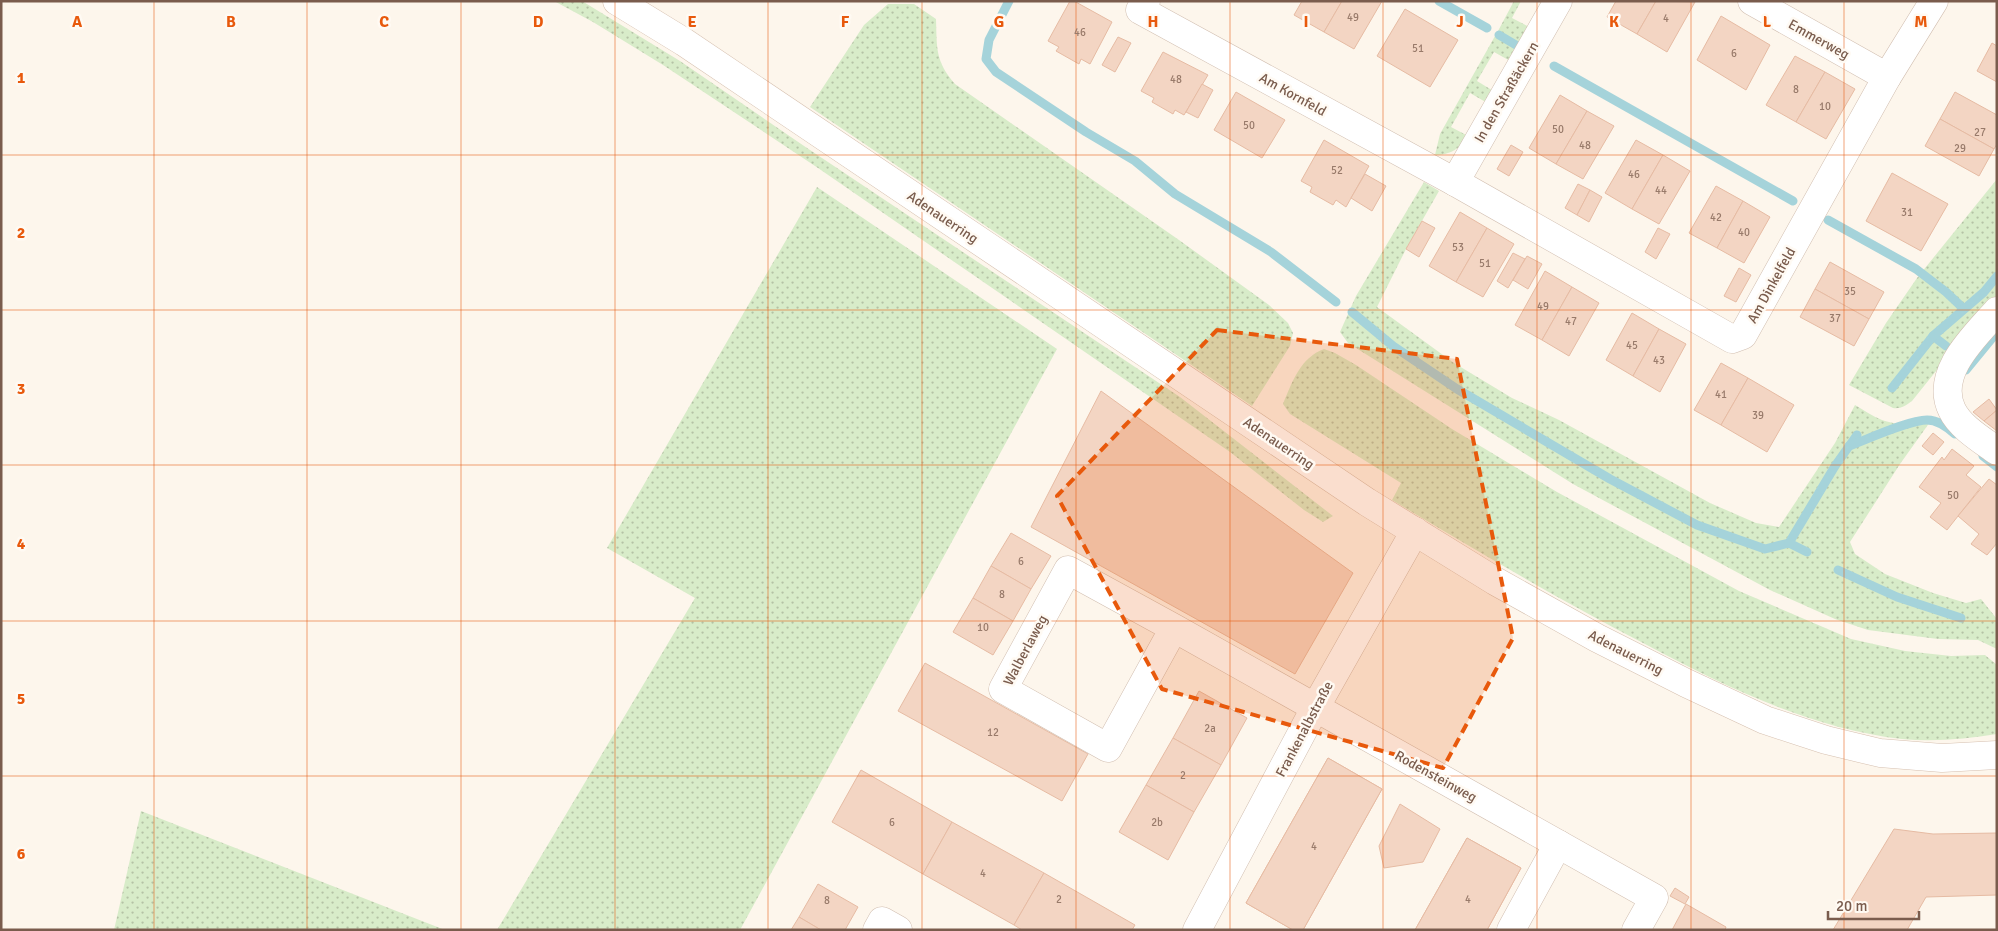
<svg xmlns="http://www.w3.org/2000/svg" width="1998" height="931" viewBox="0 0 1998 931" font-family="Signika,sans-serif">
<style>
.green{fill:url(#green-dots)}
.lines{fill:none;stroke-linecap:round;stroke-linejoin:round}
.stream{stroke:#a5d3da;stroke-width:9}
.building{fill:#f3d5c3;stroke:#e6bba3}
.street-casing{stroke:#d1beb0;stroke-width:29}
.secondary-casing{stroke:#d6c0b0;stroke-width:29}
.street{stroke:#fff;stroke-width:28}
.secondary{stroke:#fff;stroke-width:28}
.marked{fill:#e8590c;fill-opacity:0.2;stroke:#e8590c;stroke-width:4;stroke-dasharray:10 6;stroke-linejoin:round}
.grid{fill:none;stroke:#e8590c;stroke-width:1;stroke-opacity:0.55}
.labels{text-anchor:middle;stroke-width:5;stroke-linejoin:round;paint-order:stroke}
.number-label{font-size:11px;fill:#987a6a}
.street-label{font-size:14px;fill:#7a5c4d;stroke:#fffaf3}
.grid-label{font-size:16px;text-anchor:middle;font-weight:bold;fill:#e8590c;stroke:#fffaf3;stroke-width:5;stroke-linejoin:round;paint-order:stroke}
</style>
<defs>
<pattern id="green-dots" width="8" height="8" patternUnits="userSpaceOnUse" patternTransform="scale(1.25)"><rect width="8" height="8" fill="#d8ecc9"/><path d="M2 2h.1M6 6h.1" fill="none" stroke="#b4c2a5" stroke-width="1.8" stroke-linecap="round"/></pattern>
</defs>
<rect width="100%" height="100%" fill="#fdf6ec"/>
<g class="green">
<polygon points="554,1 582,1 680,61 807,148 1180,397 1333,516 1323,522 1304,510 1230,452 818,168 663,65 593,22"/>
<polygon points="1514,1 1521,1 1512,18 1531,28 1527,47 1498,31"/>
<path d="M 888,4 L 914,4 L 936,19 C 937,48 935,61 955,84 L 1179,240 L 1269,305 L 1288,323 L 1293,333 L 1290,346 L 1252,406 L 810,107 L 864,25 Z"/>
<path d="M 1495,36 L 1524,52 L 1512,62 L 1494,52 L 1477,81 L 1495,92 L 1489,104 L 1470,93 L 1451,127 L 1470,137 C 1459,148 1451,155 1435,155 L 1440,134 Z"/>
<path d="M 1997,179 L 1997,295 L 1912,401 C 1905,406 1901,409 1893,408 L 1849,385 L 1886,323 L 1917,278 Z"/>
<path d="M 1424,182 L 1439,191 L 1406,249 L 1377,307 L 1454,363 L 1512,398 L 1559,420 L 1710,503 L 1756,523 L 1779,527 L 1835,443 L 1855,405 C 1864,410 1872,416 1882,420 C 1890,423 1898,423 1906,428 L 1923,422 L 1930,422 L 1900,464 L 1850,542 L 1855,554 L 1885,574 L 1933,593 L 1966,603 L 1981,599 L 1997,619 L 1997,649 L 1978,640 L 1938,639 L 1868,630 L 1835,619 L 1770,590 L 1573,484 L 1348,343 L 1340,332 L 1356,296 Z"/>
<polygon points="817,187 1057,349 740,930 497,930 695,598 607,548"/>
<path d="M 1324,349 L 1335,353 L 1356,365 L 1452,429 L 1557,492 L 1739,591 L 1851,639 L 1905,651 L 1951,656 L 1985,655 L 1997,665 L 1997,734 C 1966,739 1934,742 1902,739 C 1810,728 1726,687 1645,644 C 1558,599 1475,550 1392,500 L 1401,483 L 1290,414 L 1283,404 C 1292,382 1301,357 1324,349 Z"/>
<polygon points="141,811 445,930 114,930"/>
</g>
<g class="lines">
<g class="stream">
<polyline points="1009,1 989,40 986,59 996,72 1086,132 1135,161 1175,194 1271,252 1336,302"/>
<polyline points="1439,1 1487,28"/>
<polyline points="1499,35 1521,48"/>
<polyline points="1554,66 1793,201"/>
<polyline points="1828,220 1916,269 1946,292 1964,309"/>
<polyline points="1352,312 1393,346 1457,389 1610,479 1697,525 1765,549 1789,543 1835,466 1857,435"/>
<polyline points="1933,336 1946,346"/>
<polyline points="1966,370 1997,332"/>
<polyline points="1892,388 1933,336 1984,292 1997,276"/>
<path d="M 1849,446 C 1868,439 1909,420 1927,420 C 1938,420 1947,427 1955,434"/>
<polyline points="1983,456 1997,467"/>
<polyline points="1789,543 1807,552"/>
<polyline points="1838,570 1897,597 1961,618"/>
</g>
</g>
<g class="building">
<polygon points="1070,1 1074,1 1112,22 1090,64 1081,59 1079,64 1056,51 1059,47 1048,41"/>
<polygon points="1302,1 1342,1 1324,32 1294,15"/>
<polygon points="1342,1 1382,1 1354,49 1324,32"/>
<polygon points="1616,1 1656,1 1637,34 1607,17"/>
<polygon points="1656,1 1695,2 1667,52 1637,34"/>
<polygon points="1405,9 1458,40 1430,87 1377,56"/>
<polygon points="1721,16 1770,45 1746,90 1697,60"/>
<polygon points="1118,37 1131,43 1115,72 1102,65"/>
<polygon points="1992,43 1997,46 1997,82 1977,71"/>
<polygon points="1163,52 1208,75 1184,115 1175,110 1173,114 1152,102 1154,98 1141,91"/>
<polygon points="1795,56 1825,72 1796,122 1766,105"/>
<polygon points="1825,72 1855,89 1826,139 1796,122"/>
<polygon points="1202,84 1213,90 1198,118 1186,112"/>
<polygon points="1236,92 1285,120 1262,158 1214,130"/>
<polygon points="1955,92 1997,115 1997,144 1994,149 1940,119"/>
<polygon points="1560,95 1587,111 1556,164 1529,148"/>
<polygon points="1587,111 1614,126 1583,179 1556,164"/>
<polygon points="1940,119 1994,149 1979,176 1925,146"/>
<polygon points="1324,140 1369,166 1346,207 1336,200 1333,205 1310,192 1312,187 1301,181"/>
<polygon points="1636,140 1663,155 1632,209 1605,193"/>
<polygon points="1511,145 1523,152 1509,176 1497,169"/>
<polygon points="1663,155 1690,171 1659,224 1632,209"/>
<polygon points="1892,173 1948,204 1921,251 1866,221"/>
<polygon points="1365,174 1386,186 1372,211 1351,198"/>
<polygon points="1578,184 1590,190 1577,215 1565,208"/>
<polygon points="1716,186 1743,201 1717,248 1689,233"/>
<polygon points="1590,190 1602,197 1589,222 1577,215"/>
<polygon points="1743,201 1770,217 1744,263 1717,248"/>
<polygon points="1460,212 1487,228 1456,282 1429,266"/>
<polygon points="1422,221 1435,228 1419,257 1406,249"/>
<polygon points="1487,228 1514,244 1483,297 1456,282"/>
<polygon points="1658,228 1670,234 1656,259 1645,252"/>
<polygon points="1513,253 1525,259 1508,288 1497,281"/>
<polygon points="1527,256 1542,264 1528,289 1513,280"/>
<polygon points="1830,262 1884,292 1869,319 1815,289"/>
<polygon points="1739,268 1751,275 1736,302 1724,296"/>
<polygon points="1545,271 1572,287 1542,340 1515,325"/>
<polygon points="1572,287 1599,303 1569,356 1542,340"/>
<polygon points="1815,289 1869,319 1854,346 1800,317"/>
<polygon points="1632,313 1659,329 1633,376 1606,360"/>
<polygon points="1659,329 1686,344 1660,392 1633,376"/>
<polygon points="1721,363 1748,378 1721,425 1694,410"/>
<polygon points="1748,378 1794,405 1767,452 1721,425"/>
<polygon points="1101,391 1353,573 1295,674 1031,527"/>
<polygon points="1989,399 1997,410 1984,421 1973,412"/>
<polygon points="1997,410 1997,431 1984,421"/>
<polygon points="1933,433 1944,442 1933,455 1922,446"/>
<polygon points="1952,449 1974,466 1966,475 1981,487 1947,530 1930,517 1941,503 1919,487 1942,457 1944,460"/>
<polygon points="1989,479 1997,485 1997,543 1987,555 1971,544 1979,534 1958,516"/>
<polygon points="1011,533 1051,556 1031,589 991,566"/>
<polygon points="991,566 1031,589 1013,621 973,598"/>
<polygon points="973,598 1013,621 993,655 953,632"/>
<polygon points="925,663 1088,754 1062,801 898,711"/>
<polygon points="1199,691 1247,718 1221,765 1173,738"/>
<polygon points="1173,738 1221,765 1194,812 1146,785"/>
<polygon points="1328,758 1382,789 1303,930 1293,930 1246,903"/>
<polygon points="1328,758 1382,789 1303,930 1293,930 1246,903"/>
<polygon points="861,770 952,822 923,874 832,822"/>
<polygon points="1146,785 1194,812 1168,860 1119,832"/>
<polygon points="1400,804 1440,829 1423,862 1384,868 1379,846"/>
<polygon points="952,822 1044,873 1014,925 923,874"/>
<polygon points="1894,829 1933,834 1997,833 1997,895 1926,897 1907,930 1833,930"/>
<polygon points="1467,838 1521,868 1487,930 1415,930"/>
<polygon points="1467,838 1521,868 1487,930 1415,930"/>
<polygon points="1044,873 1135,925 1132,930 1022,930 1014,925"/>
<polygon points="818,884 858,907 845,930 821,930 799,917"/>
<polygon points="1675,888 1689,897 1685,904 1670,896"/>
<polygon points="1686,904 1726,927 1725,930 1672,930"/>
<polygon points="799,917 821,930 791,930"/>
</g>
<g class="lines">
<g class="street-casing">
<g id="street">
<polyline points="1146,1 1140,10 1455,182 1732,339 1743,335 1887,77 1934,1"/>
<polyline points="1752,1 1887,77"/>
<polyline points="1455,182 1558,1"/>
<path d="M 1997,311 C 1975,336 1934,373 1952,410 C 1960,427 1982,440 1997,451"/>
<polyline points="1174,628 1108,748 1003,689 1068,570 1174,628 1654,898 1636,930"/>
<polyline points="877,930 882,921 898,930"/>
<polyline points="1197,930 1315,708 1415,531"/>
<polyline points="1511,930 1558,844"/>
</g>
</g>
<g class="secondary-casing">
<polyline id="secondary" points="617,1 684,42 1367,502 1495,581 1597,638 1686,683 1765,720 1826,740 1880,753 1942,758 1997,755"/>
</g>
<use href="#street" class="street"/>
<use href="#secondary" class="secondary"/>
</g>
<path class="marked" d="M 1217,330 L 1457,359 L 1513,638 L 1443,768 L 1162,689 L 1057,496 Z"/>
<path class="grid" d="M 154,1 L 154,930M 307,1 L 307,930M 461,1 L 461,930M 615,1 L 615,930M 768,1 L 768,930M 922,1 L 922,930M 1076,1 L 1076,930M 1230,1 L 1230,930M 1383,1 L 1383,930M 1537,1 L 1537,930M 1691,1 L 1691,930M 1844,1 L 1844,930M 1,155 L 1997,155M 1,310 L 1997,310M 1,465 L 1997,465M 1,621 L 1997,621M 1,776 L 1997,776"/>
<g class="labels">
<g class="number-label">
<text x="1353" y="21">49</text>
<text x="1666" y="22">4</text>
<text x="1080" y="36">46</text>
<text x="1418" y="52">51</text>
<text x="1734" y="57">6</text>
<text x="1176" y="83">48</text>
<text x="1796" y="93">8</text>
<text x="1825" y="110">10</text>
<text x="1249" y="129">50</text>
<text x="1558" y="133">50</text>
<text x="1980" y="136">27</text>
<text x="1585" y="149">48</text>
<text x="1960" y="152">29</text>
<text x="1337" y="174">52</text>
<text x="1634" y="178">46</text>
<text x="1661" y="194">44</text>
<text x="1907" y="216">31</text>
<text x="1716" y="221">42</text>
<text x="1744" y="236">40</text>
<text x="1458" y="251">53</text>
<text x="1485" y="267">51</text>
<text x="1850" y="295">35</text>
<text x="1543" y="310">49</text>
<text x="1835" y="322">37</text>
<text x="1571" y="325">47</text>
<text x="1632" y="349">45</text>
<text x="1659" y="364">43</text>
<text x="1721" y="398">41</text>
<text x="1758" y="419">39</text>
<text x="1953" y="499">50</text>
<text x="1021" y="565">6</text>
<text x="1002" y="598">8</text>
<text x="983" y="631">10</text>
<text x="1210" y="732">2a</text>
<text x="993" y="736">12</text>
<text x="1183" y="779">2</text>
<text x="892" y="826">6</text>
<text x="1157" y="826">2b</text>
<text x="1314" y="850">4</text>
<text x="983" y="877">4</text>
<text x="1059" y="903">2</text>
<text x="1468" y="903">4</text>
<text x="827" y="904">8</text>
</g>
<g class="street-label">
<text transform="translate(1819 39) rotate(29)" y="5">Emmerweg</text>
<text transform="translate(1506 92) rotate(-60)" y="5">In den Straßäckern</text>
<text transform="translate(1293 94) rotate(29)" y="5">Am Kornfeld</text>
<text transform="translate(943 217) rotate(34)" y="5">Adenauerring</text>
<text transform="translate(1771 285) rotate(-61)" y="5">Am Dinkelfeld</text>
<text transform="translate(1279 443) rotate(34)" y="5">Adenauerring</text>
<text transform="translate(1025 650) rotate(-62)" y="5">Walberlaweg</text>
<text transform="translate(1626 652) rotate(27)" y="5">Adenauerring</text>
<text transform="translate(1304 729) rotate(-62)" y="5">Frankenalbstraße</text>
<text transform="translate(1436 776) rotate(29)" y="5">Rodensteinweg</text>
</g>
</g>
<g class="grid-label">
<text x="77" y="27">A</text>
<text x="231" y="27">B</text>
<text x="384" y="27">C</text>
<text x="538" y="27">D</text>
<text x="692" y="27">E</text>
<text x="845" y="27">F</text>
<text x="999" y="27">G</text>
<text x="1153" y="27">H</text>
<text x="1306" y="27">I</text>
<text x="1460" y="27">J</text>
<text x="1614" y="27">K</text>
<text x="1767" y="27">L</text>
<text x="1921" y="27">M</text>
<text x="21" y="83">1</text>
<text x="21" y="238">2</text>
<text x="21" y="394">3</text>
<text x="21" y="549">4</text>
<text x="21" y="704">5</text>
<text x="21" y="859">6</text>
</g>
<rect width="1998" height="931" fill="none" stroke="#7a5c4d" stroke-width="5"/>
<path d="M1828 911v8h91v-8" fill="none" stroke="#7a5c4d" stroke-width="2.5"/>
<text x="1836" y="911" font-size="15" fill="#7a5c4d" stroke="#fffaf3" stroke-width="4" paint-order="stroke">20 m</text>
</svg>
